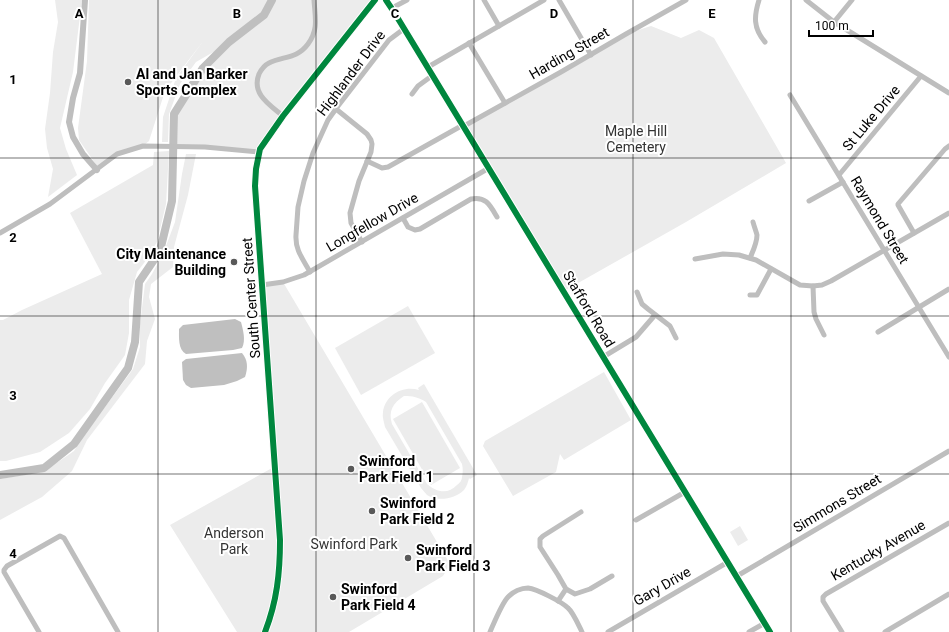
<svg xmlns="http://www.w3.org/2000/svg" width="949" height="632" viewBox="0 0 949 632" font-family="Roboto,sans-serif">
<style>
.green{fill:#ececec;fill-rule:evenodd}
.water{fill:#bfbfbf}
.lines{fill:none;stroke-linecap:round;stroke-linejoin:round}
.river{stroke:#bfbfbf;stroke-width:8}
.minor{stroke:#bebebe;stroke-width:5}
.tertiary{stroke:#bebebe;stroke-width:6}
.secondary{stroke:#b8b8b8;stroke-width:7}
.cycleway-casing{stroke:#fff;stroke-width:8}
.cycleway{stroke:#00873e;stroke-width:6}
.grid{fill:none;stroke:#000;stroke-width:1;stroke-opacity:0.55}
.poi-dot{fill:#595959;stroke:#fff;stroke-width:1.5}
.labels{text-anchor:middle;stroke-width:4;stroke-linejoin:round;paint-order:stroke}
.street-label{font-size:14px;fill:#000;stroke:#fff}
.poi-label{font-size:14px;font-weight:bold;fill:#000;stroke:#fff;text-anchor:start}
.park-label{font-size:14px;fill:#333;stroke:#fff}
.grid-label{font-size:13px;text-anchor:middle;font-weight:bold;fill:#000;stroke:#fff;stroke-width:4;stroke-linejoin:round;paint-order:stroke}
</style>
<rect width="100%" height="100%" fill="#fff"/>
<g class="green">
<polygon points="55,0 82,0 73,72 60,128 66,149 77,175 48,197 53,169 47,148 45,129 50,93 53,52 58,22"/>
<polygon points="89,0 375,0 259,152 177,147 178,113 203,68 224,46 196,62 180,84 169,114 168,142 162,142 163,117 176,78 204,40 165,91 149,141 143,146 117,154 97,166 79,140 78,128 87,61"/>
<polygon points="651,26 681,38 699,30 714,38 786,163 686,222 564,291 464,126 626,34"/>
<polygon points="169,151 166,204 157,242 144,263 137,272 129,300 129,333 125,355 105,383 90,409 69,433 40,452 6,461 0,461 0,320 3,320 22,310 102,274 70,213 153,165 154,152"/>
<polygon points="186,154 196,154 188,195 174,247 173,267 151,284 149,297 155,319 147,341 145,364 87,440 72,471 42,497 0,520 0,479 41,472 61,460 74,451 80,441 133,369 140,347 140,324 145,284 152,274 163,254 175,222 182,174"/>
<polygon points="283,282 450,564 443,576 349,632 265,632 274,603 261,632 237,632 170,525 272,468 262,285"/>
<polygon points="408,306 435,353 361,395 335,348"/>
<polygon points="604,372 631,420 564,460 560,454 556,472 513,496 483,446 485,441"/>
<path d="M 424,384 L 477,475 L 470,479 L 469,478 C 468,482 467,486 464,490 C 455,499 438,502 427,495 C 425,493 423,490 421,488 L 385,427 C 384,422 382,417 383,412 C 385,395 403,385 419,390 L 418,388 ZM 404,396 C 413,396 418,397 426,402 L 462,464 C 463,468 463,473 462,477 C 462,480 460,483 457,485 C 448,495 436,492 427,484 L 392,424 C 388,411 393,403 404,396 Z"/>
<polygon points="422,402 460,468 431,485 393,419"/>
<polygon points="740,526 748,540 738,546 730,532"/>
</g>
<g class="water">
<path d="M 235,319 L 241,322 C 243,330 246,340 242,348 L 233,350 L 186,354 C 178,350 179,337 179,329 L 183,325 Z"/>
<path d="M 242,353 C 248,360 248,368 245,377 L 237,381 L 224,385 L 191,388 L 186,385 L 183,380 L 182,362 L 186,359 Z"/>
</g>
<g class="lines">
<polyline class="river" points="0,475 44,468 74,444 128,368 135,342 139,282 160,251 172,201 174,114 203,68 229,42 264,15 272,0"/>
<g class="minor">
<polyline points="484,0 499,26"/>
<polyline points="559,0 591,55"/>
<path d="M 759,0 C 754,16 753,28 765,42"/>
<polyline points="806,0 834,22 949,93"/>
<polyline points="392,8 407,0"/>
<polyline points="834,22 852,0"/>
<polyline points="469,43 505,103"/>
<polyline points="428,67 544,0"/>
<polyline points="412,94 418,86 433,75"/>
<polyline points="790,95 949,357"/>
<polyline points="336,109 367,134 371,140 372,144 371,152 359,181 350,213 351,223 362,242"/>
<path d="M 283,116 C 270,105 251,94 259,74 C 261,70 265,65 269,63 C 283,56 297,59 308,44 C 319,29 315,17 314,0"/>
<polyline points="464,126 561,72 626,34 686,0"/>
<polyline points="367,161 382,168 388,167 463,125"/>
<polyline points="839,175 921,76"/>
<polyline points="809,201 843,182"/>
<path d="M 403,218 L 408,227 L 415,230 L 420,229 L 471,199 C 486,196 490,205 497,217"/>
<polyline points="0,233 50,204 117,154 143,146 205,147 259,152"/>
<polyline points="914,233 898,205 898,204 945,149 949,146"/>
<path d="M 750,258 C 753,251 757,243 757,235 C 756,231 754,226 753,222"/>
<polyline points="695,259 723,254 739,255 756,260 800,285 813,286 822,285 831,281 949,213"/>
<path d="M 310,272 C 303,259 295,250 296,235 L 298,207 L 304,181 L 313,153 L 328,120 L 338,106 L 389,40 L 405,28"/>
<polyline points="262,285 283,282 304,275 489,168"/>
<polyline points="813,286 814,312 816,319 824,335"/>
<polyline points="637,292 642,304 648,309 670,326 676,338"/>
<polyline points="750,295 757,295 771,269"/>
<polyline points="878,332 949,289"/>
<polyline points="603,357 636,337 655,315"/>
<polyline points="581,512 543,536 540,539 540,547 558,575 566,589 575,594 590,589 612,576"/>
<polyline points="636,520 685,492"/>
<polyline points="737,576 949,451"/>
<polyline points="558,601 566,589"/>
<polyline points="39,632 4,572 4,570 7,566 60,536 64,538 118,632"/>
<path d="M 490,632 C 494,623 502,603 508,597 C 513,592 521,588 528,588 C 537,589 562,602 568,608 C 573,612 579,626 582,632"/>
<polyline points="608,632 728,562"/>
<polyline points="749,632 765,623"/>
<polyline points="842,632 823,601 823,597 826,594 949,523"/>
<polyline points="885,632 949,594"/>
</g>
<g class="tertiary">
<polyline points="85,0 80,73 73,98 69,122 73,137 83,154 97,170"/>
<polyline points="386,0 394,12 770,632"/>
</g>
<path class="secondary" d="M 265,632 C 277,601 280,573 280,540 L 255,186 L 256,169 L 260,149 L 283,116 L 375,0"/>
<g class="cycleway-casing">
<g id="cycleway">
<polyline points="386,0 394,12 770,632"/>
<path d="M 265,632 C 277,601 280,573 280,540 L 255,186 L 256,169 L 260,149 L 283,116 L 375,0"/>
</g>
</g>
<use href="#cycleway" class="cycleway"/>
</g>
<path class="grid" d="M 158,0 L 158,632M 316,0 L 316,632M 474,0 L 474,632M 633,0 L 633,632M 791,0 L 791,632M 0,158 L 949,158M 0,316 L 949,316M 0,474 L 949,474"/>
<g class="poi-dot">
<circle cx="128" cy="82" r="4"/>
<circle cx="234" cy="262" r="4"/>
<circle cx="351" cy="469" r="4"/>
<circle cx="372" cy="511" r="4"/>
<circle cx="408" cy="558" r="4"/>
<circle cx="333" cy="597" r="4"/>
</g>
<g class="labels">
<g class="street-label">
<text transform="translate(569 53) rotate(-30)" y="5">Harding Street</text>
<text transform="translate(351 73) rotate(-53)" y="5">Highlander Drive</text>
<text transform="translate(871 118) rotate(-50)" y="5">St Luke Drive</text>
<text transform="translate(880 220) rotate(59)" y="5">Raymond Street</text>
<text transform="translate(372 222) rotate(-30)" y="5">Longfellow Drive</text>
<text transform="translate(251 298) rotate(-94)" y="5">South Center Street</text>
<text transform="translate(589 309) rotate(59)" y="5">Stafford Road</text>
<text transform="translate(837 503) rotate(-31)" y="5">Simmons Street</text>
<text transform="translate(878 550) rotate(-30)" y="5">Kentucky Avenue</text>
<text transform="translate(662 586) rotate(-30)" y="5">Gary Drive</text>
</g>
<g class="poi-label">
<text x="136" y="79">Al and Jan Barker<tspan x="136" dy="16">Sports Complex</tspan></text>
<text x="226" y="259" text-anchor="end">City Maintenance<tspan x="226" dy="16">Building</tspan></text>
<text x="359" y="466">Swinford<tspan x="359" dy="16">Park Field 1</tspan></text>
<text x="380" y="508">Swinford<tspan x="380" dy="16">Park Field 2</tspan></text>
<text x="416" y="555">Swinford<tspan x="416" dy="16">Park Field 3</tspan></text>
<text x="341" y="594">Swinford<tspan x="341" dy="16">Park Field 4</tspan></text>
</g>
<g class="park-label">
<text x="636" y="136">Maple Hill<tspan x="636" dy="16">Cemetery</tspan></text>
<text x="234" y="538">Anderson<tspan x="234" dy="16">Park</tspan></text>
<text x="354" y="549">Swinford Park</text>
</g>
</g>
<g class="grid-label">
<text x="79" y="18">A</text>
<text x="237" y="18">B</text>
<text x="395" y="18">C</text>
<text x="554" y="18">D</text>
<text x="712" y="18">E</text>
<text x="13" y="84">1</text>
<text x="13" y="242">2</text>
<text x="13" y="400">3</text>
<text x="13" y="558">4</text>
</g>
<path d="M809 30v6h64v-6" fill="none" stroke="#000000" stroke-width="2"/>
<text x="815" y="30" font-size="12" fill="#000000" stroke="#ffffff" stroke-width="3" paint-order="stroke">100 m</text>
</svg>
